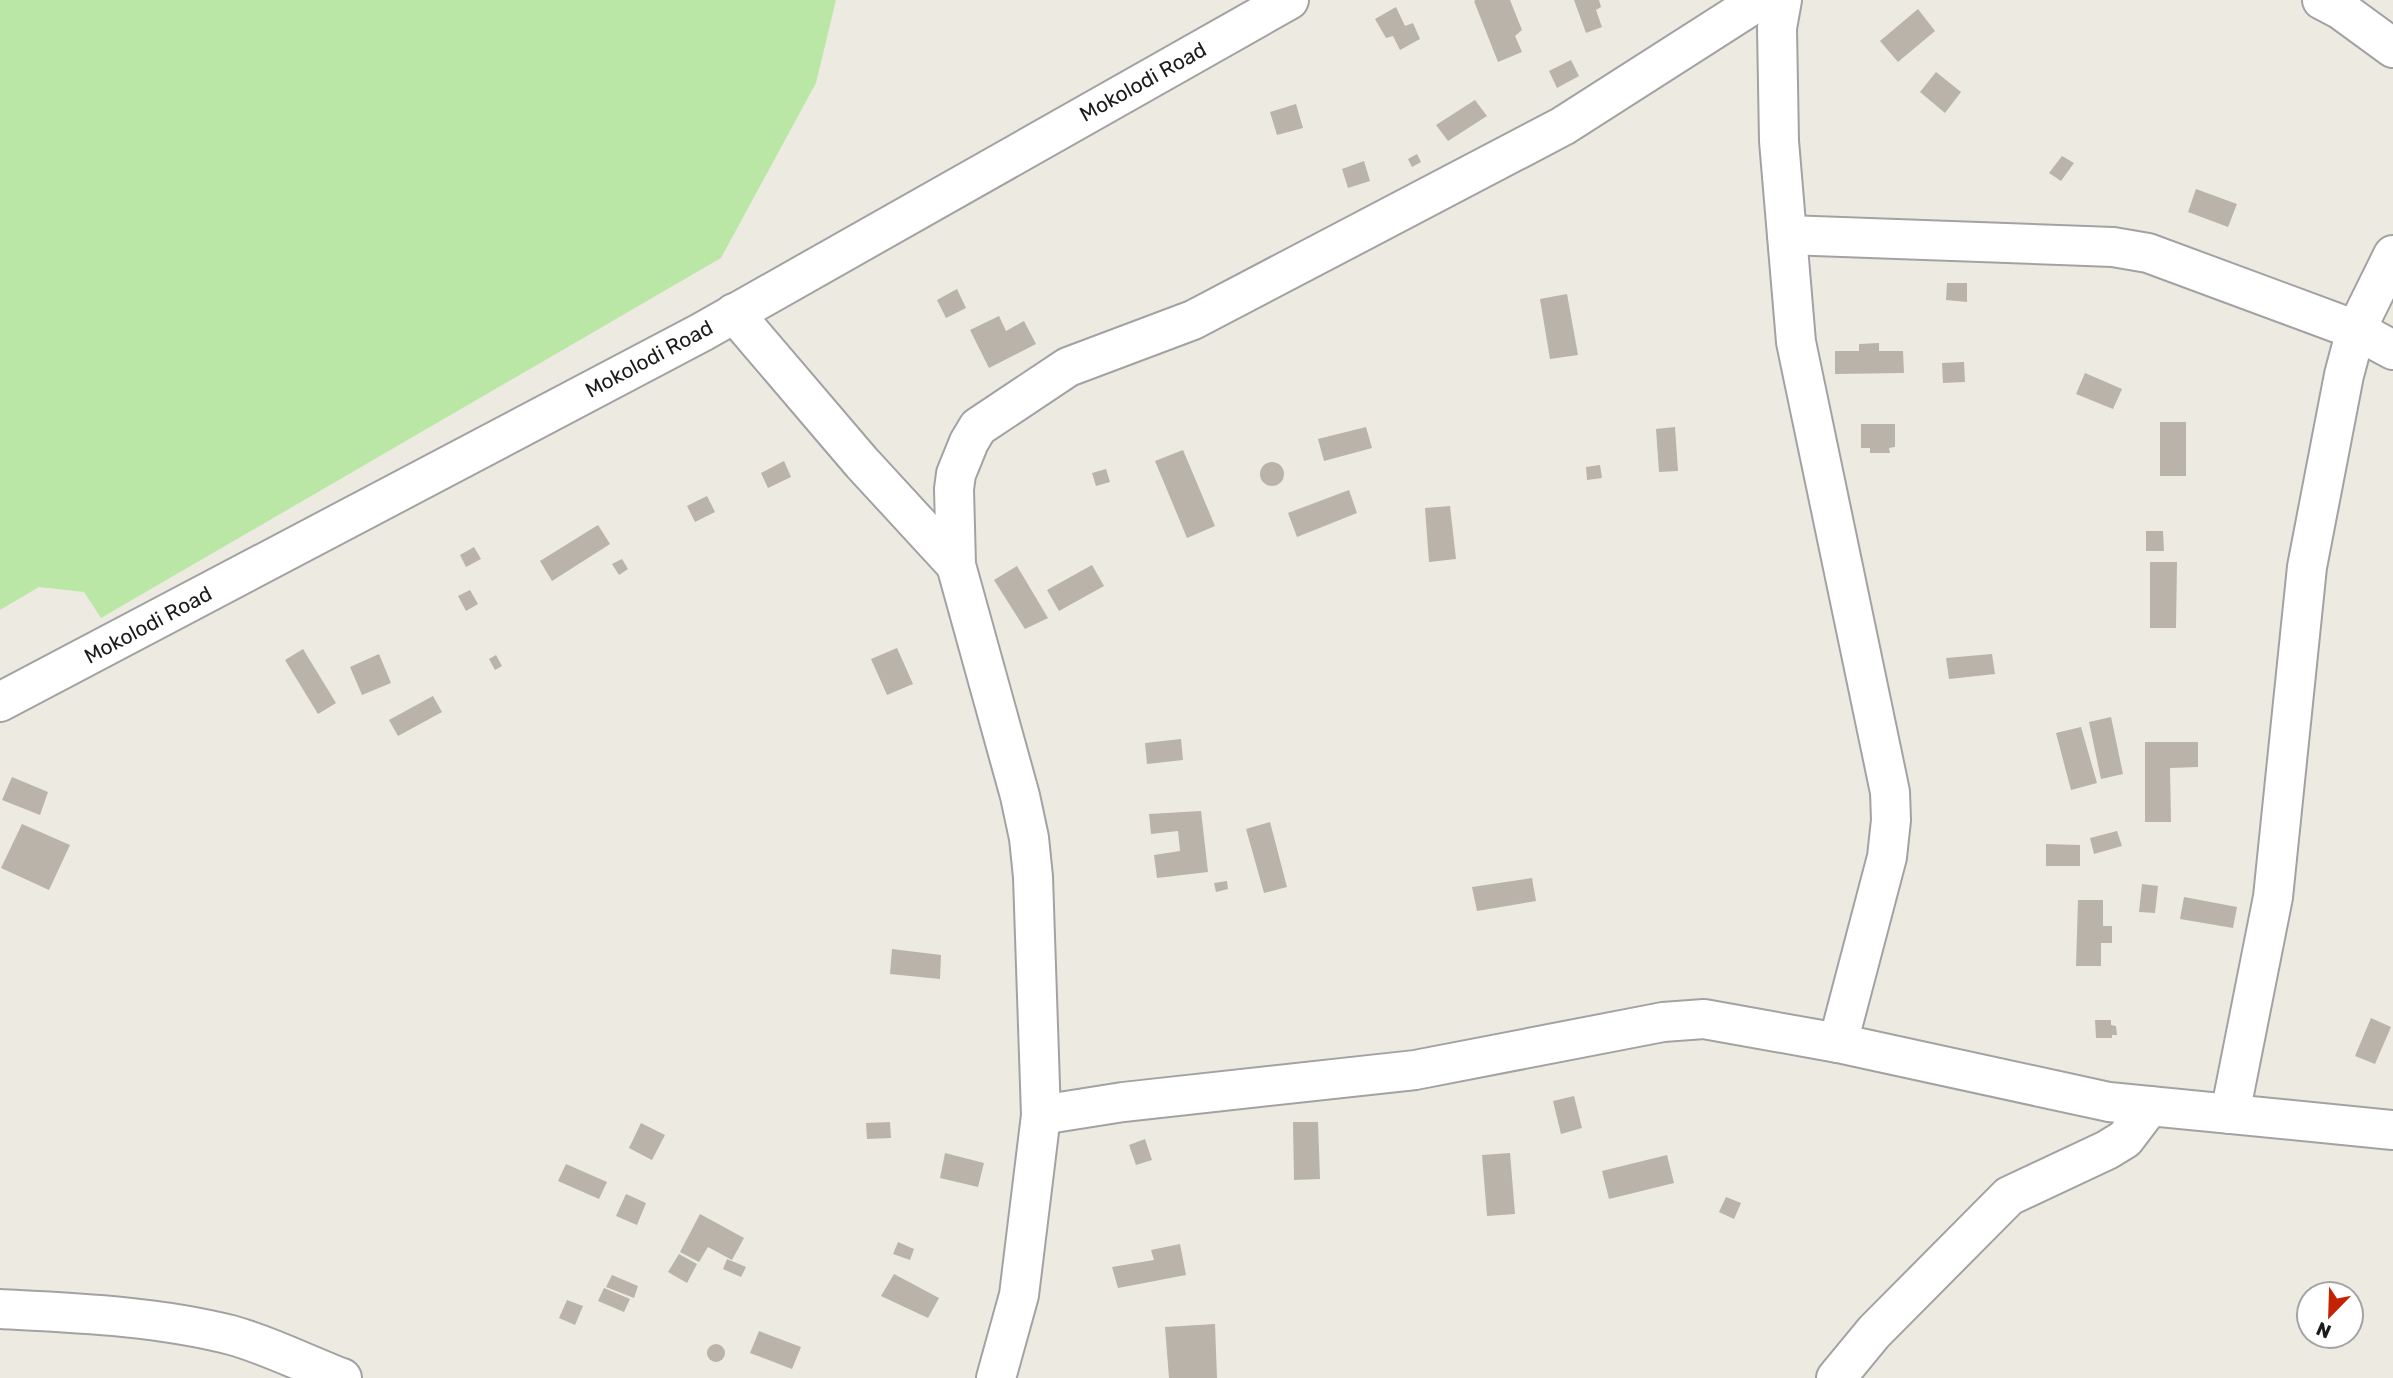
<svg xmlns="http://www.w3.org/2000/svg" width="2393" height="1378" viewBox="0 0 2393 1378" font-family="Rubik,sans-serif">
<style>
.grass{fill:#bbe7a6}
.building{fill:#b9b3aa}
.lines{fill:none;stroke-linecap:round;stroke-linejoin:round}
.minor-casing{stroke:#a2a2a2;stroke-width:42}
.minor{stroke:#fff;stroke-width:38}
.labels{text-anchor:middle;stroke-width:5;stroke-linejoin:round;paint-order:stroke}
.street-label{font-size:21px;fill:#1b1b1b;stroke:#fff}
</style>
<rect width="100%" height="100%" fill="#edebe1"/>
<polygon class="grass" points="0,0 836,0 816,83 721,258 101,618 84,592 39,587 0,610"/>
<g class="building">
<polygon points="1476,0 1510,0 1522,30 1515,36 1522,52 1498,62 1474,1"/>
<polygon points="1574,0 1599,0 1601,7 1596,10 1602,27 1586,33"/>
<polygon points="1396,7 1405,26 1413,23 1420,39 1400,50 1393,36 1386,38 1375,19"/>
<polygon points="1918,9 1935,31 1898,62 1880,41"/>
<polygon points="1571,60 1579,76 1557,88 1549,71"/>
<polygon points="1936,72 1961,92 1945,113 1920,92"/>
<polygon points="1475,100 1487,116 1448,141 1436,125"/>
<polygon points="1296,104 1303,128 1277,135 1270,112"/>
<polygon points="1417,154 1421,162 1412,167 1408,159"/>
<polygon points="2062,156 2074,163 2061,181 2049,173"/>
<polygon points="1364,161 1370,181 1348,188 1342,169"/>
<polygon points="2196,189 2237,204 2228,227 2188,212"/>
<polygon points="1947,283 1967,283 1967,302 1946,300"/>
<polygon points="957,289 966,308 946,318 937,300"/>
<polygon points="1567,294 1578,355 1550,359 1540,299"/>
<polygon points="999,316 1006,331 1024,321 1036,344 989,368 970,330"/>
<polygon points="1879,343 1879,351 1903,351 1904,373 1835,374 1835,351 1859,351 1859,344"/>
<polygon points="1964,362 1965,382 1943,383 1942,363"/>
<polygon points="2085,373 2122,389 2113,409 2076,394"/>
<rect x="2160" y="422" width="26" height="54"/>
<polygon points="1861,424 1895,424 1895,447 1889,448 1890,453 1870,453 1870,448 1861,448"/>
<polygon points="1366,427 1372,448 1324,461 1318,439"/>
<polygon points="1675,427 1678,471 1659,472 1656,429"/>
<polygon points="1183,450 1215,526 1187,538 1155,461"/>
<polygon points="784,461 791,477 768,488 761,473"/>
<circle cx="1272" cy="474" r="12"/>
<polygon points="1600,465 1602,478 1587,480 1586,467"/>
<polygon points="1106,469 1110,482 1096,486 1092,473"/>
<polygon points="1349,490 1357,513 1297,537 1288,513"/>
<polygon points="707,496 715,512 695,522 687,506"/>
<polygon points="1450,506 1456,559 1429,562 1425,508"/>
<polygon points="598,525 610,544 552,581 540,561"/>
<polygon points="2146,531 2163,531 2164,551 2146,551"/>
<polygon points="474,547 481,559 466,567 460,555"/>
<polygon points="622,559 628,569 619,575 612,564"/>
<polygon points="2150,562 2177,562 2176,628 2150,628"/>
<polygon points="1092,565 1104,586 1059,611 1047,590"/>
<polygon points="1017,566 1048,618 1025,629 994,580"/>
<polygon points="470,590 478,604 466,611 458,596"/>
<polygon points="897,648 913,684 887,695 871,659"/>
<polygon points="303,649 336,703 318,714 285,660"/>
<polygon points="379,654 391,683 362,695 350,667"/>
<polygon points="1992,654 1995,674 1949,679 1946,658"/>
<polygon points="496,655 502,666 495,670 489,659"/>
<polygon points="433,696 442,712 398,736 389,720"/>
<polygon points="2111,717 2123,774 2101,779 2089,722"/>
<polygon points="2081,727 2097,783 2071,790 2056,733"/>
<polygon points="1181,739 1183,760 1147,764 1145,743"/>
<polygon points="2145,742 2198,742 2198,767 2170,768 2171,822 2145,822"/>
<polygon points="12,777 48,792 40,815 2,800"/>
<polygon points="1201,811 1208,872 1157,878 1154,855 1180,851 1178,831 1151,834 1149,814"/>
<polygon points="1270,822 1287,887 1264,893 1246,829"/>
<polygon points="22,824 70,845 49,890 1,868"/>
<polygon points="2117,831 2122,846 2094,854 2090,838"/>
<polygon points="2046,844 2080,845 2080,866 2046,866"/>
<polygon points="1532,878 1536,901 1477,911 1472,887"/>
<polygon points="1227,881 1228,889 1216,892 1214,883"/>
<polygon points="2142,884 2158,886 2155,913 2139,912"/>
<polygon points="2184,897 2237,907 2233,928 2180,919"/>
<polygon points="2078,900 2103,900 2103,926 2112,926 2112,943 2101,943 2101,966 2076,966"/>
<polygon points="892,949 941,955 940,979 890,974"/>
<polygon points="2371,1018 2391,1027 2375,1064 2355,1056"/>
<polygon points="2095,1020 2111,1020 2111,1025 2116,1026 2117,1035 2112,1035 2112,1038 2096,1038"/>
<polygon points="1574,1096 1582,1128 1561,1134 1553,1101"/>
<polygon points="890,1122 891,1138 867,1139 866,1123"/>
<polygon points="1293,1122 1318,1122 1320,1179 1294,1180"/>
<polygon points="641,1123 665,1135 652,1160 629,1148"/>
<polygon points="1145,1139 1152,1160 1136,1165 1129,1145"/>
<polygon points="945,1153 984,1163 978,1187 940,1178"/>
<polygon points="1510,1153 1515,1214 1487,1216 1482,1155"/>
<polygon points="1667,1155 1674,1183 1609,1199 1602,1171"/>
<polygon points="566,1164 607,1182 599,1199 558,1181"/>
<polygon points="626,1194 646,1203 637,1225 616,1216"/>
<polygon points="1726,1197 1741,1203 1734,1219 1719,1212"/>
<polygon points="700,1214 744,1238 732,1260 708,1247 699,1262 680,1252"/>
<polygon points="898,1242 914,1249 910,1260 893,1254"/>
<polygon points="1180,1244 1186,1275 1118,1288 1112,1267 1154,1260 1151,1250"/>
<polygon points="679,1254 697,1264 687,1283 668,1272"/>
<polygon points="727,1259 746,1267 741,1277 723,1269"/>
<polygon points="894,1274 939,1298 928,1318 881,1296"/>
<polygon points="612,1275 638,1286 634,1298 606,1287"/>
<polygon points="604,1288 630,1299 624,1312 598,1301"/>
<polygon points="567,1300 583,1306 575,1325 559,1318"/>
<polygon points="1215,1324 1217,1378 1169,1378 1165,1327"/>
<polygon points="759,1331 801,1347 792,1369 750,1353"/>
<circle cx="716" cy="1353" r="9"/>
</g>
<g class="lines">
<g class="minor-casing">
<g id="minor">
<polyline points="2322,0 2341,10 2393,48"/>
<polyline points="1787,235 2113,247 2148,253 2356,330 2393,350"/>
<polyline points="734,313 862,463 956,565"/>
<polyline points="0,702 702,332 1289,0"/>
<polyline points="1838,1043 2109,1102 2393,1130"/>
<polyline points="2230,1114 2273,897 2307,567 2344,375 2356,330 2393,255"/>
<polyline points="1041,1115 1123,1102 1415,1070 1663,1022 1704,1019 1838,1043 1887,857 1891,820 1890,792 1796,342 1779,141 1777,28 1782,0"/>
<path d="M 0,1309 C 77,1313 156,1316 231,1335 C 268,1345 305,1364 342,1378"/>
<polyline points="996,1378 1019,1295 1041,1115 1033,877 1029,838 1020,796 956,565 954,489 956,474 969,442 978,427 1068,367 1193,320 1563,126 1760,0"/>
<polyline points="1836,1378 1874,1332 2009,1196 2107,1150 2125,1139 2150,1106"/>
</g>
</g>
<use href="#minor" class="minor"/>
</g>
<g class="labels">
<g class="street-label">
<text transform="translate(1143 82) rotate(-29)" y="7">Mokolodi Road</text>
<text transform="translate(649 359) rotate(-28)" y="7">Mokolodi Road</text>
<text transform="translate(148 625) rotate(-28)" y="7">Mokolodi Road</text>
</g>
</g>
<g transform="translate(2330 1315) rotate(203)"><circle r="33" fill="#ffffff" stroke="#a4a4a4" stroke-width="2"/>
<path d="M0-5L12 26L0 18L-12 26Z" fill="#c42303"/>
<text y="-10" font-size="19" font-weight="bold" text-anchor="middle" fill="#1b1b1b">N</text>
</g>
</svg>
